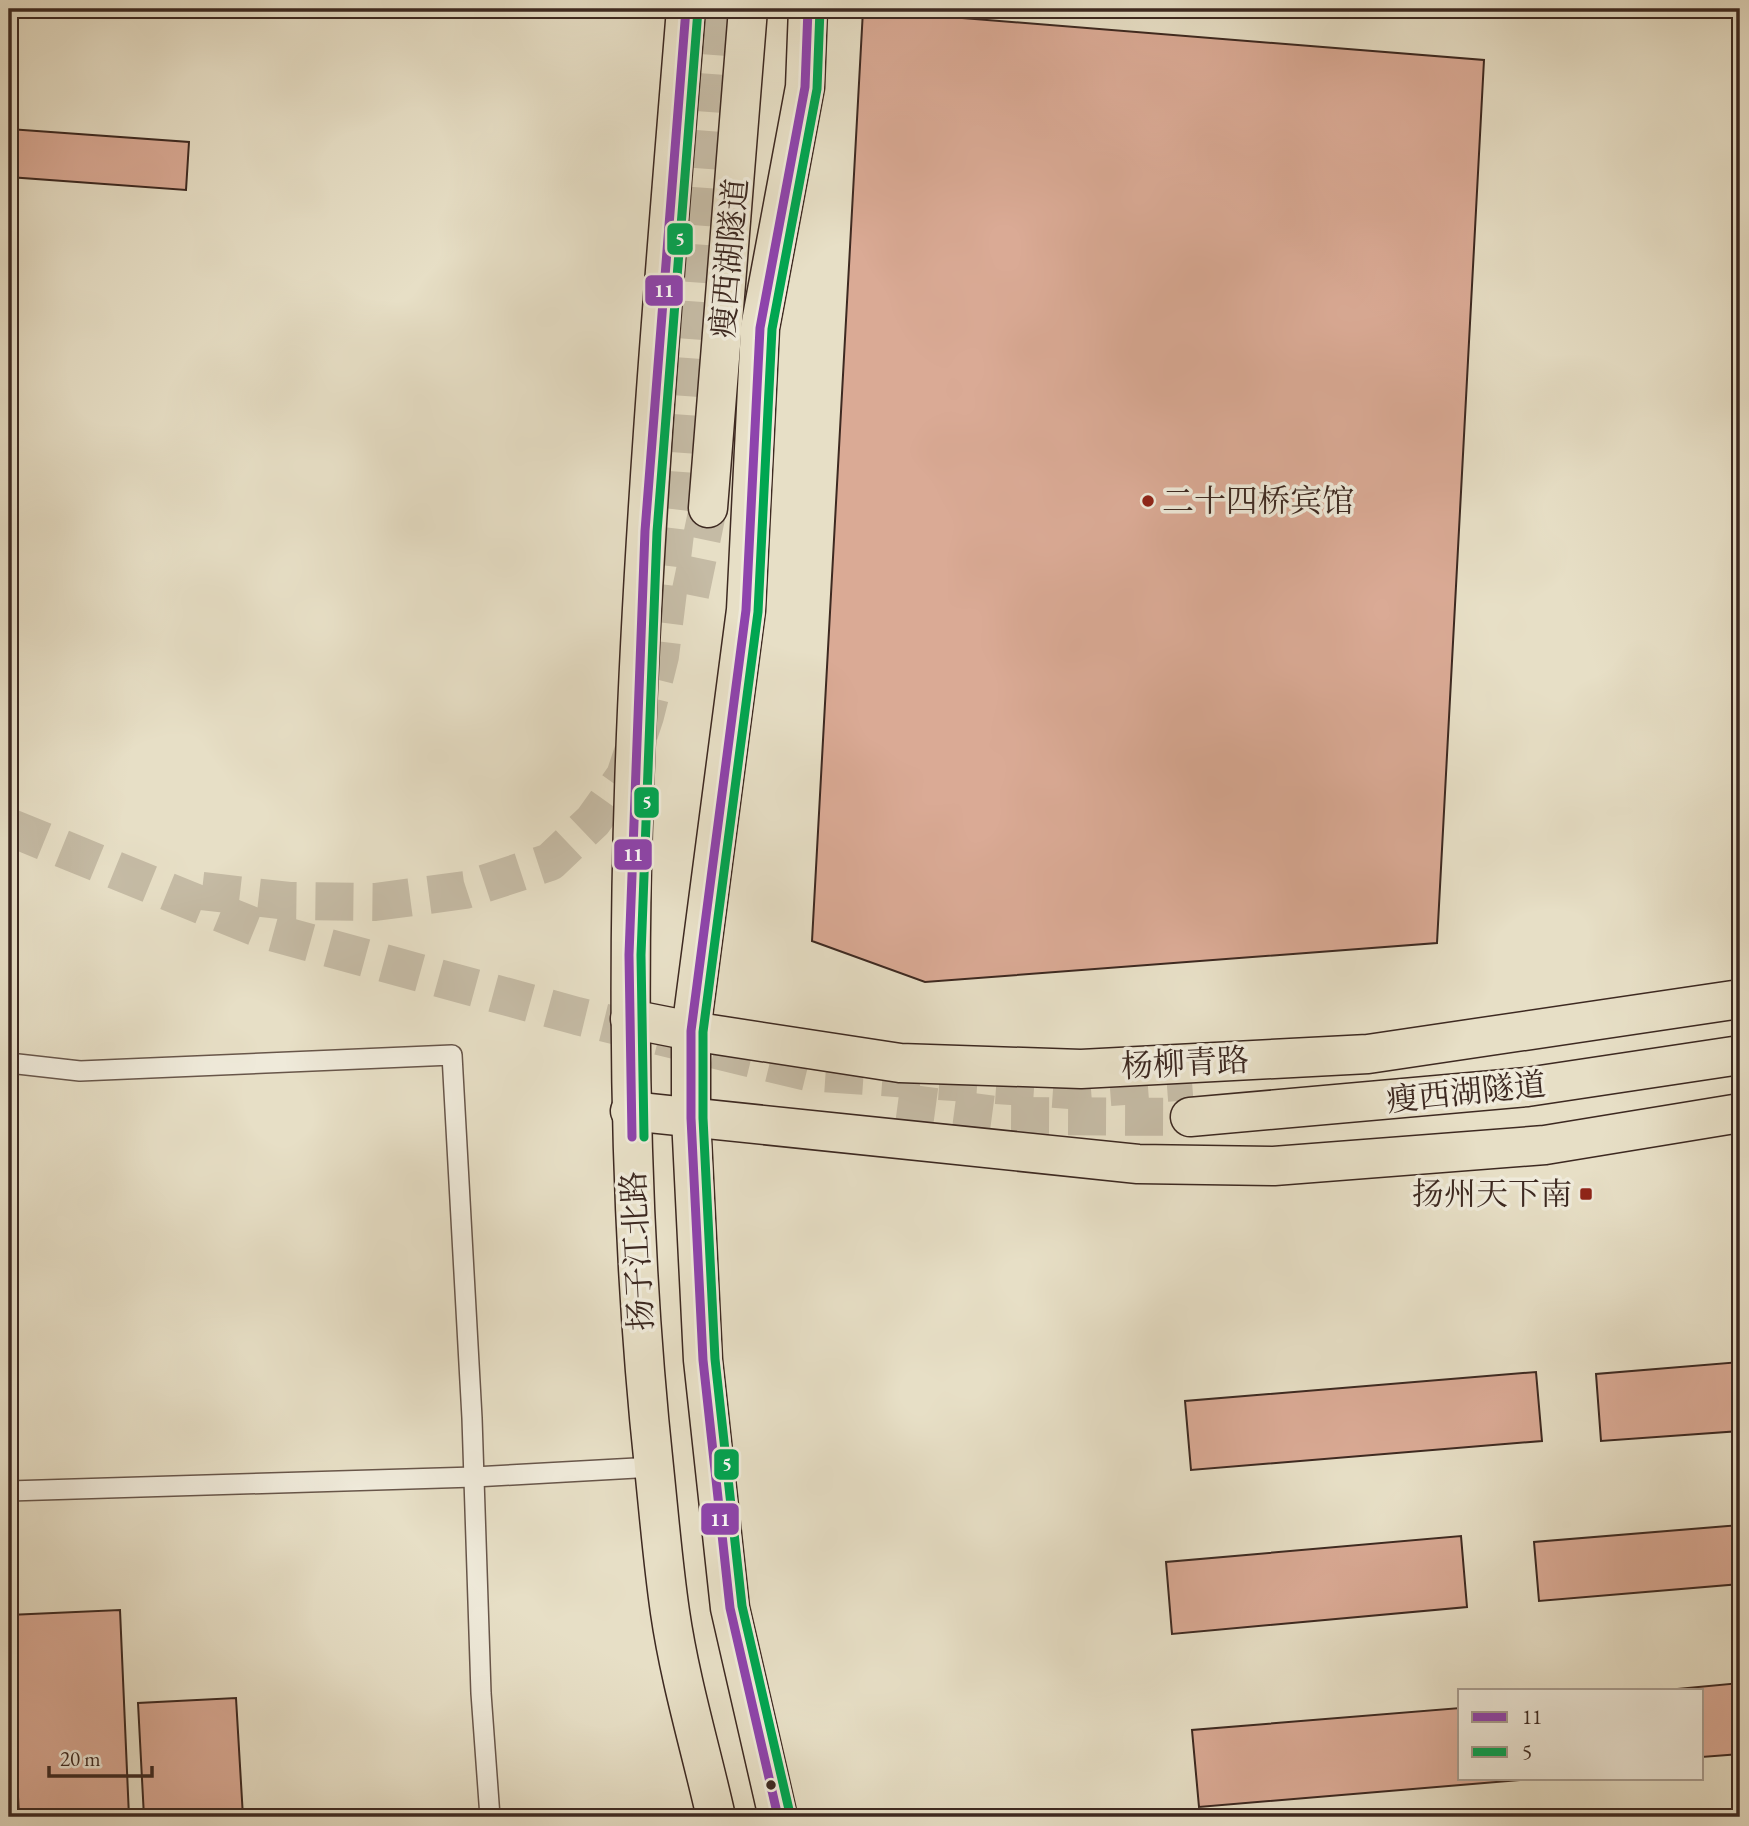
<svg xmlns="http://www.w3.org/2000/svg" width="1749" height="1826" viewBox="0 0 1749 1826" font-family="'EB Garamond','Noto Serif SC',serif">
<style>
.building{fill:#daaa95;stroke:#3d2921;stroke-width:2}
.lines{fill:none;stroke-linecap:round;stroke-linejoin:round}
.primary-tunnel{stroke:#c5bba5;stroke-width:38;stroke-dasharray:38 19;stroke-linecap:butt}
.service-casing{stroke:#68564a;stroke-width:22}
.primary-casing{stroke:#3d2921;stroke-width:41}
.service{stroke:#efeada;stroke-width:19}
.primary{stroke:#e7dfc6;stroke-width:38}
.bus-1-casing{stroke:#efeada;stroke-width:14}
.bus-2-casing{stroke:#efeada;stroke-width:14}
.bus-1{stroke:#8e44ad;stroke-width:9}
.bus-2{stroke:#00a651;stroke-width:9}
.poi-dot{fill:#8f2418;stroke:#efeada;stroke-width:2.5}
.bus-dot{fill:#3d2921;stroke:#efeada;stroke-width:2.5}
.labels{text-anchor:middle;stroke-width:7;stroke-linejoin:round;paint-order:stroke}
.street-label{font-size:32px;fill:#3d2921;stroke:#efeada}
.poi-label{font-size:32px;fill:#3d2921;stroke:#efeada;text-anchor:start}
.line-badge{stroke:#efeada;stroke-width:2.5}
.badge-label{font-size:19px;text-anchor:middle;font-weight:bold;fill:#fff}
</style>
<rect width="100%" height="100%" fill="#e7dfc6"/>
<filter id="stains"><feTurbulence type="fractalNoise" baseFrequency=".00286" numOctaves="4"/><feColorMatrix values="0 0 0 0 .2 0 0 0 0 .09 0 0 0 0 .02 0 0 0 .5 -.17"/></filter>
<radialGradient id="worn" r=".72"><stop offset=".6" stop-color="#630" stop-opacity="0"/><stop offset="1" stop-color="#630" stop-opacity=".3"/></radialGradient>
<g class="building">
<polygon points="863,10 1484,60 1437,943 925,982 812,941"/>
<polygon points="9,129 189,142 186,190 9,177"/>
<polygon points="1740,1362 1740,1431 1601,1441 1596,1374"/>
<polygon points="1536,1372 1542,1441 1191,1470 1185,1401"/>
<polygon points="1740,1525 1740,1584 1539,1601 1534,1542"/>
<polygon points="1461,1536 1467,1607 1172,1634 1166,1562"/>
<polygon points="120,1610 129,1817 19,1817 9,1615"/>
<polygon points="1740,1683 1740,1754 1702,1757 1702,1691 1656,1691"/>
<polygon points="236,1698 243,1817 144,1817 138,1703"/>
<polygon points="1460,1708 1460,1779 1532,1779 1199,1807 1192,1730"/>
</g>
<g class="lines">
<g class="primary-tunnel">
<polyline points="690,595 708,508"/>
<polyline points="9,827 260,929 577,1016 807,1072 1070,1090 1192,1081"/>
<polyline points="202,891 289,901 375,902 465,890 550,862 593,821 625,776 645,716 660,656 679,501 715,9"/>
<polyline points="898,1102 1003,1116 1190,1117"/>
</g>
<g class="service-casing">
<g id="service">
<polyline points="9,1063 80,1071 452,1055 472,1418 481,1693 490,1817"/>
<polyline points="9,1491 474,1477 654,1467"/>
</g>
</g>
<g class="primary-casing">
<g id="primary">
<path d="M 686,9 C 647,493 602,982 654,1467 C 659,1515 663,1564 670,1612 C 680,1681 701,1750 716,1817"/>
<polyline points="708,508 748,9"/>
<polyline points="630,1019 691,1031 900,1063 1081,1069 1368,1054 1740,999"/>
<polyline points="630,1111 1138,1164 1274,1166 1545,1145 1740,1113"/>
<polyline points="1190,1117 1527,1087 1740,1055"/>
<polyline points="778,1817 730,1608 703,1360 691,1118 691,1031 746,610 760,328 805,87 808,9"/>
</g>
</g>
<use href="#service" class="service"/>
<use href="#primary" class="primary"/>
<g class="bus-1-casing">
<g id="bus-1">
<polyline points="632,1137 629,955 645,531 686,9"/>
<polyline points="778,1817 730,1608 703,1360 691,1118 691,1031 746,610 760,328 805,87 808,9"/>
</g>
</g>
<g class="bus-2-casing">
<g id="bus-2">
<polyline points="644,1137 641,955 657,532 698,10"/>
<polyline points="790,1814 742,1606 715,1359 703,1118 703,1032 758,612 772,329 817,89 820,9"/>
</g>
</g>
<use href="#bus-1" class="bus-1"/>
<use href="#bus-2" class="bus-2"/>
</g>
<g class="poi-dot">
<circle cx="1148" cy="501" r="7"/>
<rect x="1579" y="1187" width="14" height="14" rx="3.5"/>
</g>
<circle class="bus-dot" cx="771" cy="1785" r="6"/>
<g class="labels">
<g class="street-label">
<text transform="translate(729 258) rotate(-85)" y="11">瘦西湖隧道</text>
<text transform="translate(1185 1063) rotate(-3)" y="11">杨柳青路</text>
<text transform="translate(1466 1092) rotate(-6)" y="11">瘦西湖隧道</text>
<text transform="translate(637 1251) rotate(-93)" y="11">扬子江北路</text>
</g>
<g class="poi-label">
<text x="1162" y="512">二十四桥宾馆</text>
<text x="1572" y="1205" text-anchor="end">扬州天下南</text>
</g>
</g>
<g class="line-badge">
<rect x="666" y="222" width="28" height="34" rx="7" fill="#00a651"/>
<rect x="644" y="274" width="40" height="33" rx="7" fill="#8e44ad"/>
<rect x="633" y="786" width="27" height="33" rx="7" fill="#00a651"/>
<rect x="613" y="838" width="40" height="33" rx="7" fill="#8e44ad"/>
<rect x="713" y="1448" width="27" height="33" rx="7" fill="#00a651"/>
<rect x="700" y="1502" width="40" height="34" rx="7" fill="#8e44ad"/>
</g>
<g class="badge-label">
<text x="680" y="246">5</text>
<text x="664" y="297">11</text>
<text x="647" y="809">5</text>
<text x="633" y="861">11</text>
<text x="727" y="1471">5</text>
<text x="720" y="1526">11</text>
</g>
<rect width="1749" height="1826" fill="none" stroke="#e7dfc6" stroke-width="35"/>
<rect x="10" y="10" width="1728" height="1805" fill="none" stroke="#3d2921" stroke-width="3.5"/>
<rect x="18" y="18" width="1714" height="1791" fill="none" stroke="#3d2921" stroke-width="2"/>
<rect x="1458" y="1689" width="245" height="91" fill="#efeada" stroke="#a89d90" stroke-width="2"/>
<rect x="1472" y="1712" width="35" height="10" fill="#8e44ad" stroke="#a89d90" stroke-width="2"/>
<text x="1522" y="1724" font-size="21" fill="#3d2921">11</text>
<rect x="1472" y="1747" width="35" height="10" fill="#00a651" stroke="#a89d90" stroke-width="2"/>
<text x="1522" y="1759" font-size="21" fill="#3d2921">5</text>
<path d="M49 1766v10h103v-10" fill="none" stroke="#3d2921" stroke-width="3.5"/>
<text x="60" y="1766" font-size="21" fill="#3d2921" stroke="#efeada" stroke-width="5" paint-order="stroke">20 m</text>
<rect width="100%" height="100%" filter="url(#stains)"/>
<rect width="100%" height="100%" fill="url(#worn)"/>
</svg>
